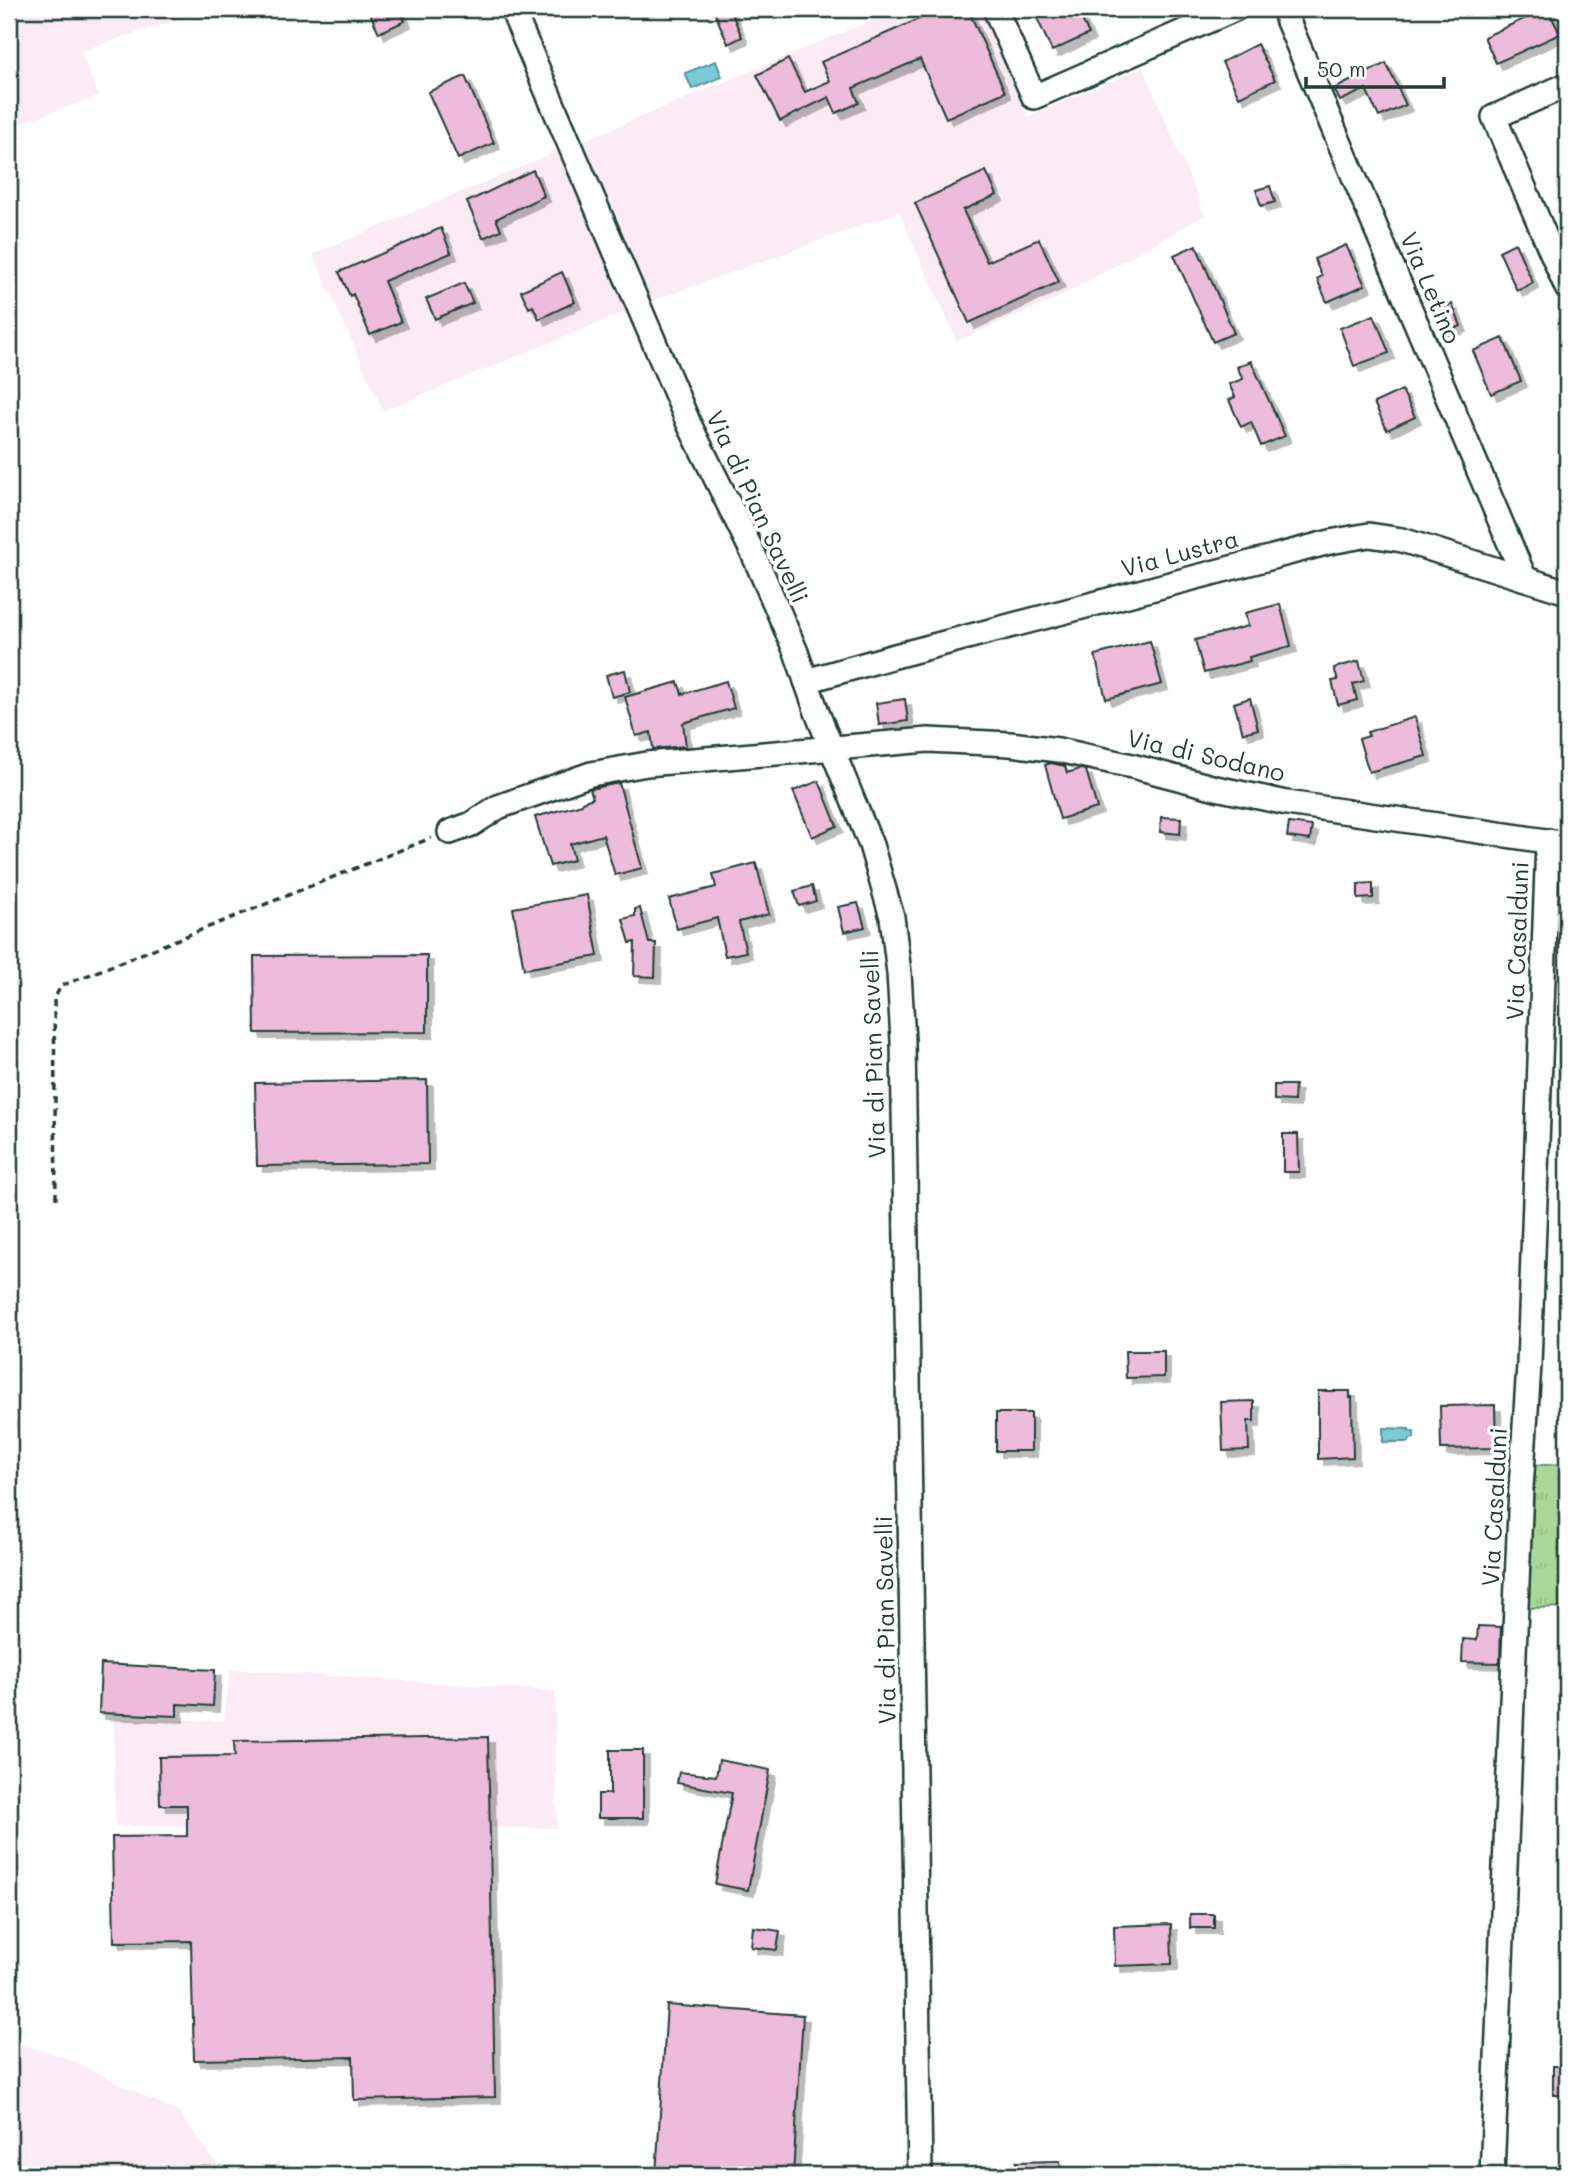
<svg xmlns="http://www.w3.org/2000/svg" width="1576" height="2184" viewBox="0 0 1576 2184" font-family="Mali,sans-serif">
<style>
.built{fill:#faebf4}
.grass{fill:url(#grass-tufts);stroke:#648b67;stroke-width:2}
.water{fill:#7bcad9;stroke:#569297;stroke-width:2}
.building{fill:#eebcdb;stroke:#1f3d34;stroke-width:2;filter:url(#shadow)}
.lines{fill:none;stroke-linecap:round;stroke-linejoin:round}
.minor-casing{stroke:#1f3d34;stroke-width:28}
.path{stroke:#1f3d34;stroke-width:3.5;stroke-dasharray:7 5;stroke-linecap:butt}
.minor{stroke:#fff;stroke-width:23}
.labels{text-anchor:middle;stroke-width:7;stroke-linejoin:round;paint-order:stroke}
.street-label{font-size:24px;fill:#1f3d34;stroke:#fff}
</style>
<defs>
<pattern id="grass-tufts" width="24" height="20" patternUnits="userSpaceOnUse" patternTransform="scale(1.75)"><rect width="24" height="20" fill="#a9d99a"/><path d="M3 7l-1-3M5 7V3M7 7l1-3M15 17l-1-3M17 17v-4M19 17l1-3" fill="none" stroke="#91bb85"/></pattern>
<filter id="shadow"><feDropShadow dx="6" dy="6" stdDeviation="0" flood-color="#0004"/></filter>
</defs>
<rect width="100%" height="100%" fill="#fff"/>
<filter id="ink" filterUnits="userSpaceOnUse"><feTurbulence type="fractalNoise" baseFrequency=".0143" numOctaves="2"/><feDisplacementMap in="SourceGraphic" scale="14" xChannelSelector="R" yChannelSelector="G"/><feConvolveMatrix kernelMatrix="1 2 1 2 8 2 1 2 1" color-interpolation-filters="sRGB"/></filter>
<g filter="url(#ink)">
<g class="built">
<polygon points="9,9 210,9 80,51 99,96 9,127"/>
<polygon points="899,9 981,9 1028,117 1143,67 1205,215 1058,298 957,341 899,212 655,300 383,411 313,254"/>
<polygon points="230,1669 555,1691 557,1828 115,1826 114,1718 224,1721"/>
<polygon points="9,2040 69,2059 179,2113 225,2175 9,2175"/>
</g>
<polygon class="grass" points="1567,1464 1567,1607 1528,1608 1535,1465"/>
<g class="water">
<polygon points="716,61 722,77 692,89 685,73"/>
<polygon points="1383,1428 1409,1429 1409,1431 1414,1432 1414,1438 1410,1439 1409,1442 1383,1442"/>
</g>
<g class="building">
<polygon points="368,9 400,9 405,21 379,33"/>
<polygon points="713,9 730,9 742,37 728,44"/>
<polygon points="942,9 968,9 1005,92 946,118 920,59 853,88 859,103 836,113 829,97 780,121 757,75 788,59 805,92 830,81 821,62"/>
<polygon points="1059,9 1077,9 1089,34 1052,51 1037,18"/>
<polygon points="1546,9 1548,9 1560,34 1496,63 1484,37"/>
<polygon points="1257,44 1275,80 1239,97 1222,62"/>
<polygon points="1386,63 1406,105 1379,117 1366,89 1340,101 1334,89"/>
<polygon points="465,76 494,143 458,159 428,92"/>
<polygon points="533,170 544,196 496,219 501,230 483,238 467,202"/>
<polygon points="986,171 997,195 963,210 987,262 1039,239 1059,282 969,323 915,203"/>
<polygon points="1270,186 1275,202 1261,206 1256,190"/>
<polygon points="441,228 451,253 384,281 401,322 370,335 353,294 350,296 339,272"/>
<polygon points="1515,243 1533,283 1517,291 1499,251"/>
<polygon points="1196,245 1234,333 1213,342 1174,255"/>
<polygon points="1346,245 1365,285 1327,302 1317,279 1322,276 1314,259"/>
<polygon points="562,272 575,302 539,319 533,306 529,308 521,291"/>
<polygon points="464,283 473,303 435,319 426,299"/>
<polygon points="1452,304 1461,326 1442,334 1433,313"/>
<polygon points="1374,315 1389,353 1354,366 1340,328"/>
<polygon points="1503,338 1521,381 1491,394 1473,351"/>
<polygon points="1251,361 1285,436 1261,446 1251,422 1241,427 1229,400 1235,397 1229,384 1243,379 1237,367"/>
<polygon points="1402,390 1415,417 1387,430 1374,403"/>
<polygon points="1280,604 1291,646 1249,657 1250,661 1204,673 1195,640 1248,626 1245,613"/>
<polygon points="1150,641 1162,684 1106,699 1095,655"/>
<polygon points="1359,661 1364,681 1353,684 1357,700 1338,705 1332,681 1338,680 1334,668"/>
<polygon points="625,670 630,692 612,697 606,675"/>
<polygon points="726,681 734,708 683,723 686,746 653,749 651,732 636,736 625,697 678,682 682,694"/>
<polygon points="1250,698 1258,729 1243,733 1234,703"/>
<polygon points="905,699 908,721 879,725 876,703"/>
<polygon points="1415,717 1426,756 1369,772 1359,739 1369,736 1367,732"/>
<polygon points="1051,763 1065,766 1067,773 1080,769 1086,770 1097,808 1060,819 1045,765"/>
<polygon points="819,781 837,826 812,837 793,791"/>
<polygon points="619,783 642,868 615,875 603,835 570,844 574,860 550,866 535,817 582,804 582,802 593,798 590,789"/>
<polygon points="1161,817 1181,818 1180,834 1160,832"/>
<polygon points="1289,823 1312,826 1310,840 1287,837"/>
<polygon points="756,863 769,914 739,922 746,952 725,956 717,918 677,929 669,899 716,887 713,874"/>
<polygon points="1373,883 1373,898 1358,899 1358,884"/>
<polygon points="812,886 816,901 799,906 794,891"/>
<polygon points="587,895 598,956 524,969 513,908"/>
<polygon points="858,903 865,927 844,932 838,907"/>
<polygon points="640,908 649,943 656,943 655,977 634,976 635,942 630,943 623,919 635,916 635,909"/>
<polygon points="427,955 427,1032 255,1033 254,956"/>
<polygon points="427,1080 428,1164 257,1166 255,1083"/>
<polygon points="1274,1085 1295,1085 1294,1101 1274,1100"/>
<polygon points="1283,1134 1298,1134 1299,1172 1283,1172"/>
<polygon points="1125,1351 1164,1351 1164,1377 1126,1378"/>
<polygon points="1318,1391 1350,1391 1350,1398 1352,1397 1353,1457 1318,1459"/>
<polygon points="1254,1401 1254,1421 1248,1421 1249,1450 1223,1451 1221,1402"/>
<polygon points="1495,1405 1496,1448 1441,1449 1440,1406"/>
<rect x="996" y="1413" width="35" height="38"/>
<polygon points="1478,1626 1501,1627 1500,1663 1462,1662 1463,1639 1477,1640"/>
<polygon points="101,1664 215,1670 213,1706 177,1704 177,1716 99,1713"/>
<polygon points="488,1737 495,2097 354,2100 353,2057 194,2060 191,1941 114,1942 112,1837 187,1836 187,1805 160,1805 159,1757 235,1756 234,1741"/>
<polygon points="610,1750 643,1750 643,1818 598,1818 598,1794 610,1794"/>
<polygon points="719,1760 770,1770 748,1890 715,1884 732,1793 677,1783 679,1772 716,1776"/>
<rect x="1190" y="1914" width="24" height="14"/>
<polygon points="1171,1924 1172,1964 1115,1966 1114,1926"/>
<polygon points="753,1927 780,1931 777,1950 751,1947"/>
<polygon points="667,2005 803,2015 793,2175 656,2175"/>
<rect x="1553" y="2066" width="14" height="29"/>
<polygon points="1060,2161 1061,2175 1016,2175 1016,2162"/>
</g>
<g class="lines">
<g class="minor-casing">
<g id="minor">
<polyline points="512,9 689,424 753,553 796,652 818,715 871,845 892,917 899,973 903,1041 920,2175"/>
<polyline points="995,9 1034,97 1235,9"/>
<polyline points="1287,19 1524,577"/>
<polyline points="1567,85 1494,117 1567,288"/>
<polyline points="806,681 891,657 1330,542 1369,535 1402,540 1567,592"/>
<polyline points="450,832 472,824 498,807 591,774 647,764 928,740 1010,744 1058,750 1132,766 1216,788 1287,803 1567,844"/>
<polyline points="1492,2175 1521,1488 1529,1365 1548,841"/>
</g>
</g>
<polyline class="path" points="56,1199 54,999 61,986 431,838"/>
<use href="#minor" class="minor"/>
</g>
</g>
<g class="labels">
<g class="street-label">
<text transform="translate(1430 288) rotate(67)" y="8">Via Letino</text>
<text transform="translate(757 507) rotate(65)" y="8">Via di Pian Savelli</text>
<text transform="translate(1180 554) rotate(-15)" y="8">Via Lustra</text>
<text transform="translate(1206 756) rotate(13)" y="8">Via di Sodano</text>
<text transform="translate(1518 941) rotate(-88)" y="8">Via Casalduni</text>
<text transform="translate(874 1054) rotate(-92)" y="8">Via di Pian Savelli</text>
<text transform="translate(1495 1507) rotate(-87)" y="8">Via Casalduni</text>
<text transform="translate(886 1620) rotate(-91)" y="8">Via di Pian Savelli</text>
</g>
</g>
<rect width="1576" height="2184" fill="none" stroke="#fff" stroke-width="35"/>
<rect x="18" y="18" width="1541" height="2149" fill="none" stroke="#1f3d34" stroke-width="2.5" filter="url(#ink)"/>
<path d="M1306 77v10h138v-10" fill="none" stroke="#1f3d34" stroke-width="3.5"/>
<text x="1317" y="77" font-size="21" fill="#1f3d34" stroke="#ffffff" stroke-width="5" paint-order="stroke">50 m</text>
</svg>
